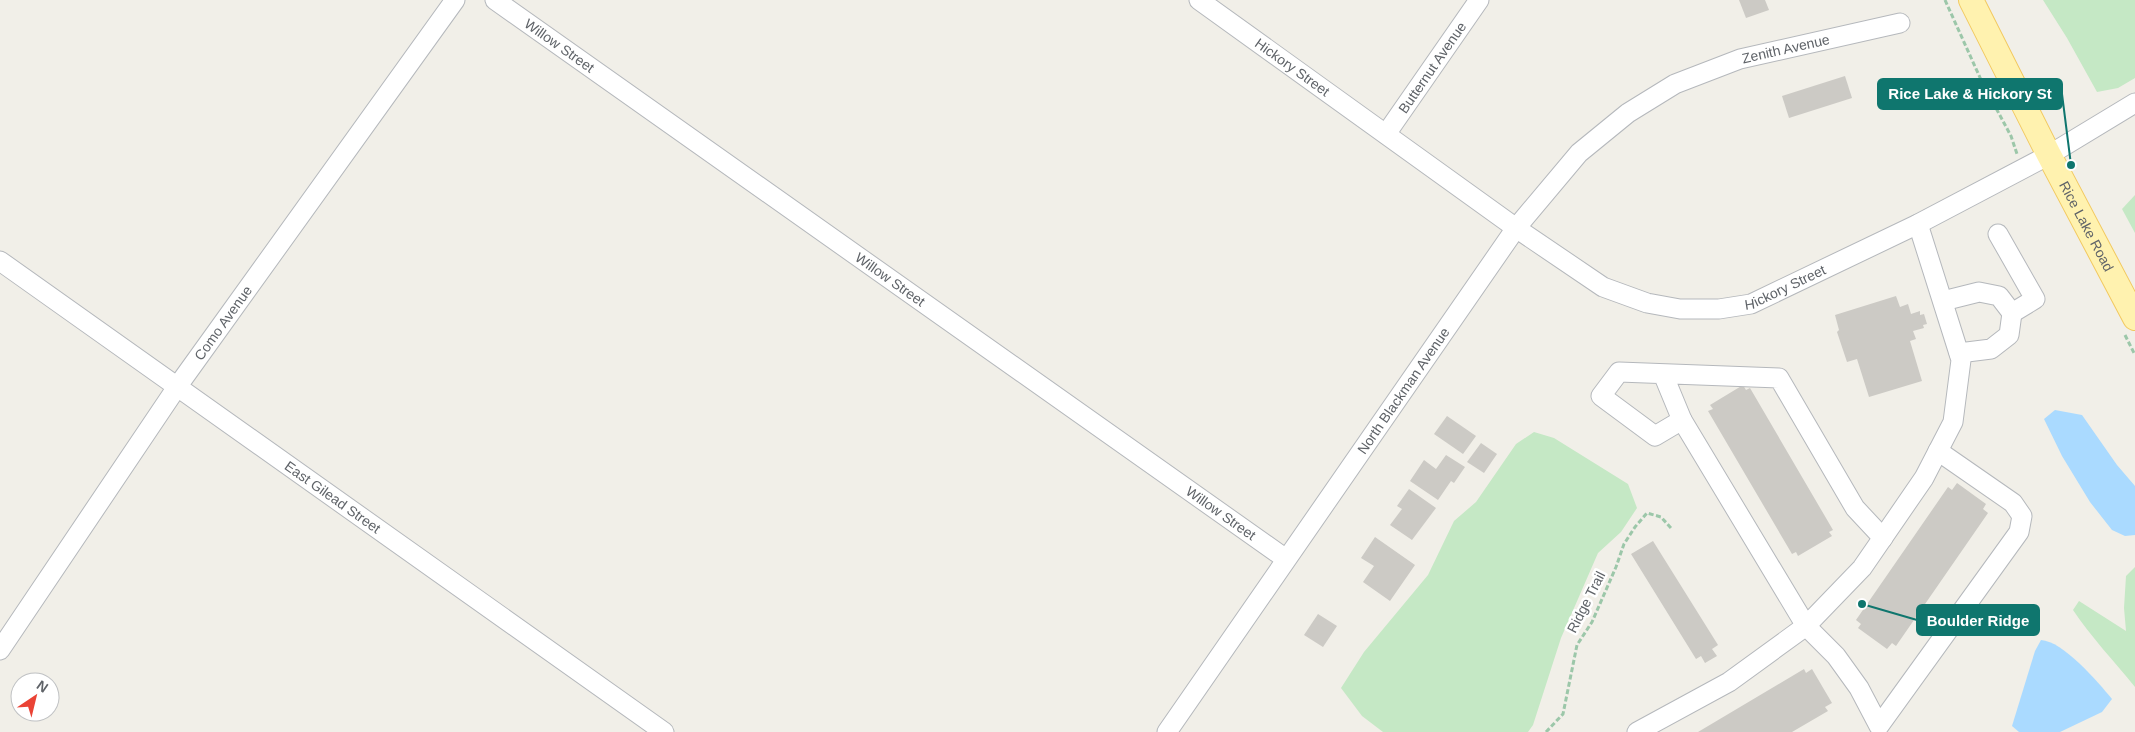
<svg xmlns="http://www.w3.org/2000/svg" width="2135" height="732" viewBox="0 0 2135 732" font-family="Helvetica,sans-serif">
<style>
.green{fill:#c5e8c5}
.water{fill:#aadaff}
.building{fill:#cccac5}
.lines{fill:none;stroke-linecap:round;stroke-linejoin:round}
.minor-casing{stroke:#b5b8bc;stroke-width:21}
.major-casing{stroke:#f2c960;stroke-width:26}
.path{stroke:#9cc7a9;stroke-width:3;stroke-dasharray:5 2.5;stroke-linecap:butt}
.minor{stroke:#fff;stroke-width:19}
.major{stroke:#fff2af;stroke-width:24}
.labels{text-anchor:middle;stroke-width:5;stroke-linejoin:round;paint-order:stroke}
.street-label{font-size:14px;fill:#5f6368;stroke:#fff}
.leader{fill:none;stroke:#0f766e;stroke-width:2}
.callout-dot{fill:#0f766e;stroke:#fff;stroke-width:2}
.callout{fill:#0f766e;stroke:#0f766e;stroke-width:2}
.callout-label{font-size:15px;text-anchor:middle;font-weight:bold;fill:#fff}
</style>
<rect width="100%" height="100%" fill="#f1efe8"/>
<g class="green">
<polygon points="2043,0 2135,0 2135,78 2118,88 2097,92 2067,38"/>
<polygon points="2135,195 2135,233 2122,209"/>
<polygon points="1534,432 1554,438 1628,484 1637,508 1621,532 1598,553 1561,638 1533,725 1528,732 1383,732 1362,716 1341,688 1364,652 1428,575 1454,521 1476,502 1516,444"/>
<path d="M 2135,567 L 2135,687 C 2114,661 2091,637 2073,610 L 2079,601 L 2126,631 L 2124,608 L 2126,576 Z"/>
</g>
<g class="water">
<polygon points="2055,410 2082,415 2117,465 2135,486 2135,535 2125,536 2112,530 2090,502 2062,456 2044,419"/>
<path d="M 2041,640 C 2063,641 2098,682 2112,699 L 2102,712 L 2060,732 L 2019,732 L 2012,726 L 2035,651 Z"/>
</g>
<g class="building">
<polygon points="1739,0 1765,0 1769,10 1746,18"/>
<polygon points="1845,76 1852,98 1789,118 1782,96"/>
<polygon points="1896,296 1900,307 1908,304 1911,314 1920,311 1920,315 1924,314 1927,324 1923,325 1924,328 1913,331 1916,339 1910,341 1922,381 1869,397 1857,359 1847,362 1837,332 1839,330 1835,315"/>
<polygon points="1743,385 1746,390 1750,388 1833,530 1829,532 1832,536 1798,556 1796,552 1792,554 1708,411 1713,409 1710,405"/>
<polygon points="1447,416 1476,436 1463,454 1434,434"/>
<polygon points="1481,443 1497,454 1484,473 1467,462"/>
<polygon points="1446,455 1465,467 1454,483 1451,481 1438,500 1410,481 1424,460 1436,469"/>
<polygon points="1957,483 1986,504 1983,509 1988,513 1896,646 1892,643 1887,649 1858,628 1861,624 1856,620 1948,487 1952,490"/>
<polygon points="1409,489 1436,508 1412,540 1390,525 1402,509 1397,506"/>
<polygon points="1375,537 1415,565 1390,601 1363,582 1374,566 1361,558"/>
<polygon points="1653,541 1718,645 1712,649 1717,656 1705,663 1701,656 1696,659 1631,554"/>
<polygon points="1318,614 1337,626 1323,647 1304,635"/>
<polygon points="1804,669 1806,673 1812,669 1832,703 1825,707 1828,711 1792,732 1698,732"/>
</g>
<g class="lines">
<g class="minor-casing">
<g id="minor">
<path id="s1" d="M 495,0 L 1286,559"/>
<path id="s2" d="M 1199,0 L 1516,228 L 1603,287 L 1647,303 L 1680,309 L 1719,309 L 1751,304 L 1918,224 L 2049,155 L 2135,103"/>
<path id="s3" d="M 1386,134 L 1479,0"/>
<polyline points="1998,234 2035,299 2012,313"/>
<path id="s4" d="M 0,261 L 664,732"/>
<polyline points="1943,301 1979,292 1999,296 2012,313 2009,335 1991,349 1959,353"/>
<polyline points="1663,374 1682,420 1655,436 1601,396 1619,372 1779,378 1855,508 1883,538"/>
<polyline points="1682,420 1806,626 1836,656 1859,688 1879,726 2019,532 2022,516 2013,503 1938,451"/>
<path id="s5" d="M 0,650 L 177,387 L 455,0"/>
<path id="s6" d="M 1167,732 L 1516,228 L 1579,153 L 1628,113 L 1675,84 L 1740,59 L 1900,23"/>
<polyline points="1637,732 1729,682 1806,626 1862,568 1924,478 1953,422 1961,360 1918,224"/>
</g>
</g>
<g class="major-casing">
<g id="major">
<path id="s7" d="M 1971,0 L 2049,155 L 2135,318"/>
</g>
</g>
<g class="path">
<polyline points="1945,0 1982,82 2011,136 2017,154"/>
<polyline points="2125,335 2135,355"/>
<polyline points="1546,732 1563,714 1577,645 1592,622 1616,567 1624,544 1635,527 1647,513 1661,517 1671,528"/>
</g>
<use href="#minor" class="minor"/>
<use href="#major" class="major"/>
</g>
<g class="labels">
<g class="street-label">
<text dy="5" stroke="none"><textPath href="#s1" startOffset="79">Willow Street</textPath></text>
<text dy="5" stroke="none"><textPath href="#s6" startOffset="946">Zenith Avenue</textPath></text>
<text dy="5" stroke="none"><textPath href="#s2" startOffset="115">Hickory Street</textPath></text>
<text dy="5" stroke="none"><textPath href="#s3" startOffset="81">Butternut Avenue</textPath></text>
<text dy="5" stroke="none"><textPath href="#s7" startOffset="254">Rice Lake Road</textPath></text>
<text dy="5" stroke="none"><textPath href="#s1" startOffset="484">Willow Street</textPath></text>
<text dy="5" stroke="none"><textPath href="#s2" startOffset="685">Hickory Street</textPath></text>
<text dy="5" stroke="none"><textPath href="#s5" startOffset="396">Como Avenue</textPath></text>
<text dy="5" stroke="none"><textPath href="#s6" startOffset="415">North Blackman Avenue</textPath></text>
<text dy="5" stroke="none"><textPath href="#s4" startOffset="408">East Gilead Street</textPath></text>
<text dy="5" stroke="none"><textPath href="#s1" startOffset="889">Willow Street</textPath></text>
<text transform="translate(1586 602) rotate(-63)" y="5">Ridge Trail</text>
</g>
</g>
<path class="leader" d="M2071 165L2062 94M1862 604L1917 620"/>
<g class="callout-dot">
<circle cx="2071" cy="165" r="5"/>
<circle cx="1862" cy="604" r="5"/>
</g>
<g class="callout">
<rect x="1878" y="79" width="184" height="30" rx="5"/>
<rect x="1917" y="605" width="122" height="30" rx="5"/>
</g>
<g class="callout-label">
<text x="1970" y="99">Rice Lake &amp; Hickory St</text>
<text x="1978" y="626">Boulder Ridge</text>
</g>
<g transform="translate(35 697) rotate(35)"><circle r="24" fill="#ffffff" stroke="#bfc1c3"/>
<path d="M0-4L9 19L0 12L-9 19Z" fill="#ea4335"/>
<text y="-8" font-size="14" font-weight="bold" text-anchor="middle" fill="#5f6368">N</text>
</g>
</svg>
